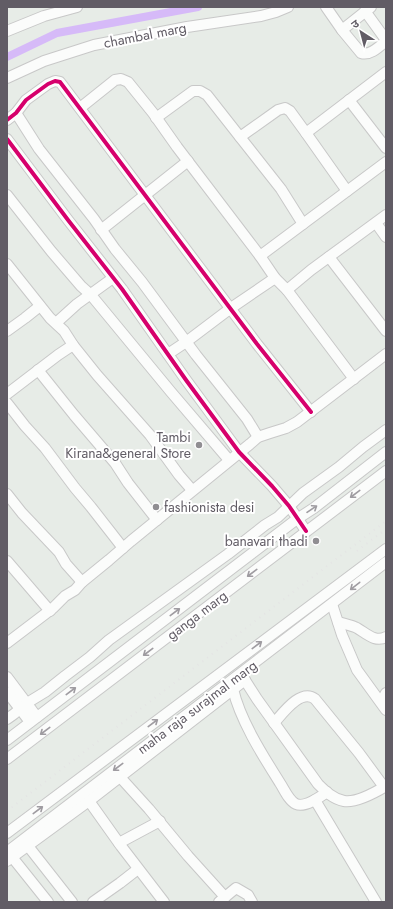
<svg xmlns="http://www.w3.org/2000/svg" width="393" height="909" viewBox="0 0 393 909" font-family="Jost,'Noto Sans Devanagari',sans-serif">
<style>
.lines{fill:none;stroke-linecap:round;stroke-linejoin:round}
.canal{stroke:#d6baf8;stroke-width:8}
.minor-casing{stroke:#c8c8c8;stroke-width:12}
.minor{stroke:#fbfcfb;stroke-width:10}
.rail{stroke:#e4e4e4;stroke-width:2;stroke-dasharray:1 5;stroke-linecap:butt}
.cycleway-casing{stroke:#fff;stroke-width:6}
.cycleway{stroke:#d6006c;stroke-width:4}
.oneway{stroke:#9f9ca1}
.poi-dot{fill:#908e92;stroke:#fff;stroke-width:1.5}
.labels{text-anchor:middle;stroke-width:4;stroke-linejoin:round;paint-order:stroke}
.street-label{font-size:14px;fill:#615c65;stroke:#fff}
.poi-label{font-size:14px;fill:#615c65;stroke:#fff;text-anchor:end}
</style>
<rect width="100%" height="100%" fill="#e7ece7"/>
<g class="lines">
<polyline class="canal" points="7,57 57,33 198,7"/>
<g class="minor-casing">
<g id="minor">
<path d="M 326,7 L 342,30 L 361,53 C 370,56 379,47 386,41"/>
<polyline points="365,11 386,40"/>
<polyline points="342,30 371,7"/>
<polyline points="7,31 44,16 77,7"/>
<polyline points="7,78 44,61 94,45 187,27 261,16 276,12 288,7"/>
<polyline points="349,100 386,148"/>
<polyline points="80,108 115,80 121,79 128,82 153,113 177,147 260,256"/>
<polyline points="16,113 39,149 94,219 115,249 142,282 196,355 247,419 258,437"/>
<polyline points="156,118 193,91 200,91 207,95 240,137 278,110 285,108 290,111 306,133 386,72"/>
<polyline points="7,120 16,113 26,100 48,84 55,81 60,82 257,344 311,412"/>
<polyline points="306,133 347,191"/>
<polyline points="240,137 281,189 303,224"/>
<polyline points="7,139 68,220 122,289 186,380 239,452 272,486 289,506 306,531"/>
<polyline points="386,162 260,256 275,278 287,290 311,270 386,215"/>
<polyline points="7,195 51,251 81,286 91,295 171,392 229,460"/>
<polyline points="376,223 386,237"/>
<polyline points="101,230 188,161"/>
<polyline points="329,257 386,331"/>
<polyline points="7,264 50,318 64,331 73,345 97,375 150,435 179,475 192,490"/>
<polyline points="287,290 354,379"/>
<polyline points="56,323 77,304 113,278"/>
<polyline points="7,331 25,318 40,306"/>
<polyline points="168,354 186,342 231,308 275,278"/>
<polyline points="38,370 74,415 115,463 128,483 157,520"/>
<polyline points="7,394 58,355 73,345"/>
<polyline points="7,403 25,426 45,448 75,488 91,507 123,548"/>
<polyline points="7,494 22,513 59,552 66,564 82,582"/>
<polyline points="7,561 50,611"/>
<polyline points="332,604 342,635 357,670 386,710"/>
<path d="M 338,622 C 344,624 351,625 357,628 C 366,633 375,643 386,637"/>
<polyline points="7,643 53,608 65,596 75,590 82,582 109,560 131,541 250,444 258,437 270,433 286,428 297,422 386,354"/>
<path d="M 241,674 L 257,699 L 318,784 C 325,791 333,799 344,801 C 356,803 376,792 386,786"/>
<polyline points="7,677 37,717"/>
<path d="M 233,689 C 240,720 263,756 280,783 C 284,789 289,801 296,804 C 305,808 320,797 327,792"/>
<polyline points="7,692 30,722"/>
<polyline points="381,702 386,693"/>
<polyline points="7,719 14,714 27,703 45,692 65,676 90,657 109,640 228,554 265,525 278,517 303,493 339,467 363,447 386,430"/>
<path d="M 274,723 C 283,713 301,688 315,699 L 359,753 L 384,787"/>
<polyline points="7,740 297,519 314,508 386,452"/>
<polyline points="7,759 386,471"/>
<polyline points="120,777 149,809 188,856 225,897"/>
<polyline points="315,800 376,902"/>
<polyline points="89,801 121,846 164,902"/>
<polyline points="7,833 386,549"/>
<polyline points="23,841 28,846 72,902"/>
<polyline points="119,843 160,821"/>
<polyline points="7,852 386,562"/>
<polyline points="12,857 48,902"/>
<polyline points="7,861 89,801 245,680"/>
<polyline points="93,902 120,883 138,869"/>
<polyline points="219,902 236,888 248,895 252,902"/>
</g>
</g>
<use href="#minor" class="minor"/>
<g class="rail">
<polyline points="357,551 386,529"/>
<polyline points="7,811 386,521"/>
</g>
<g class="cycleway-casing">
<g id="cycleway">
<polyline points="7,120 16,113 26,100 48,84 55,81 60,82 257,344 311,412"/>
<polyline points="7,139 68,220 122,289 186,380 239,452 272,486 289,506 306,531"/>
</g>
</g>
<use href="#cycleway" class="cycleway"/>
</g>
<defs><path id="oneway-shaft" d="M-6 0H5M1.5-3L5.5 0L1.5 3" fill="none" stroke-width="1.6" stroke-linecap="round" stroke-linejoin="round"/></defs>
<g class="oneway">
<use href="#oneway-shaft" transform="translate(355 494) rotate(143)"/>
<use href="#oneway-shaft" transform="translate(312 509) rotate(-34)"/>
<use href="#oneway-shaft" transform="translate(252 573) rotate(143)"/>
<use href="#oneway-shaft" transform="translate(355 586) rotate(142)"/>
<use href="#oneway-shaft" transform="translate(175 612) rotate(-37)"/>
<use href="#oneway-shaft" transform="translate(257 645) rotate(-37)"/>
<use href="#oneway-shaft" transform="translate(148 652) rotate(143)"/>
<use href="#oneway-shaft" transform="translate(71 691) rotate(-37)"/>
<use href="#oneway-shaft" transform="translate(153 723) rotate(-37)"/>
<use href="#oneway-shaft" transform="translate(45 731) rotate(143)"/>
<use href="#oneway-shaft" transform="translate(118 767) rotate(143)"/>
<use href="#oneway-shaft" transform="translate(38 810) rotate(-37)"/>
</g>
<g class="poi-dot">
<circle cx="199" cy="445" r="4"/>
<circle cx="156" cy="507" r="4"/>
<circle cx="316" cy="541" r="4"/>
</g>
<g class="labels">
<g class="street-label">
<text transform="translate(145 35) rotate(-11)" y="5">chambal marg</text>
<text transform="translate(197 615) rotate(-37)" y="5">ganga marg</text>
<text transform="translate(197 707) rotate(-37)" y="5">maha raja surajmal marg</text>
</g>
<g class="poi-label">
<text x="191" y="442">Tambi<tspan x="191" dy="16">Kirana&amp;general Store</tspan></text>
<text x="164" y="512" text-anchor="start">fashionista desi</text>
<text x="308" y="546">banavari thadi</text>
</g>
</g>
<rect width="393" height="909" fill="none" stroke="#615c65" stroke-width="16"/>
<g transform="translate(361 32) rotate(324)" stroke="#ffffff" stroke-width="3" paint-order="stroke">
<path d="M0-3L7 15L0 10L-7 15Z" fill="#615c65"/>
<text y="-6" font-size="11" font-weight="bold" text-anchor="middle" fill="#615c65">उ</text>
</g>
</svg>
